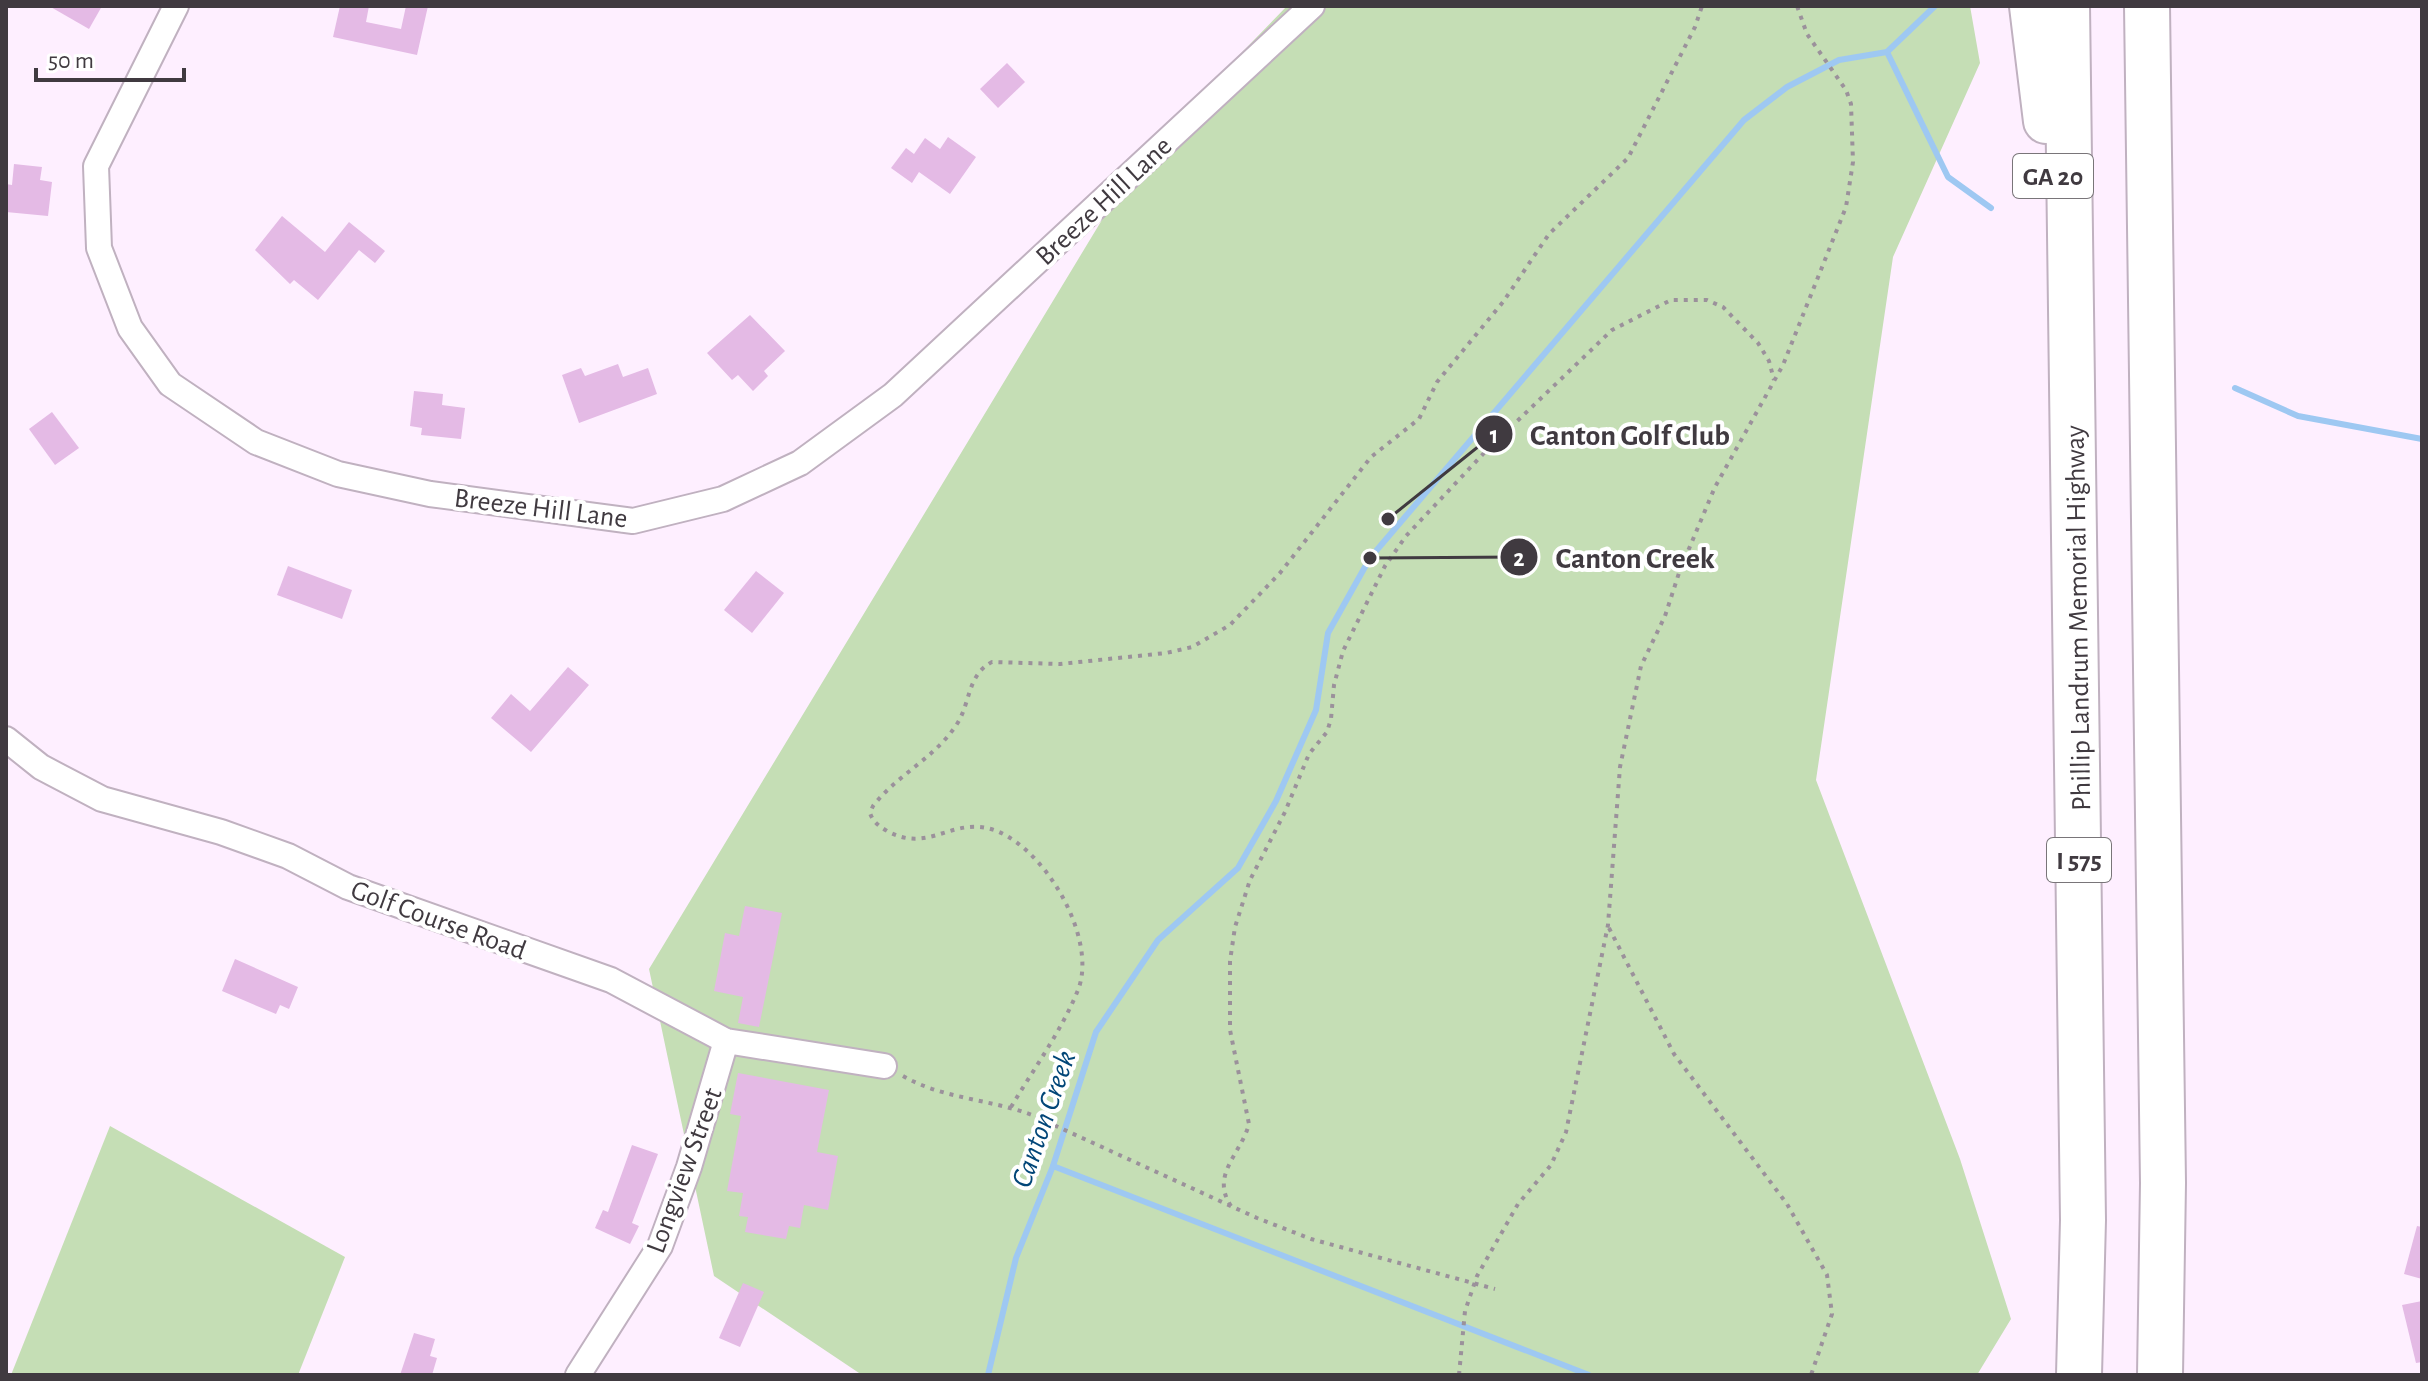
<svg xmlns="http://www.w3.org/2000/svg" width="2428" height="1381" viewBox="0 0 2428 1381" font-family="'Alegreya Sans',sans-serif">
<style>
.green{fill:#c5deb5}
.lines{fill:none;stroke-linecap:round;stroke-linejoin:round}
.stream{stroke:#9ec8f2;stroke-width:6}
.building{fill:#e4bae5}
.street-casing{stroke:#c0b1c0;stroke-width:28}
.highway-casing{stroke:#c0b1c0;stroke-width:48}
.path{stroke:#9b919b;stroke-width:4;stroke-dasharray:4 6;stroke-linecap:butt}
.street{stroke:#fff;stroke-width:24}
.highway{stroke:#fff;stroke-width:44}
.labels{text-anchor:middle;stroke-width:8;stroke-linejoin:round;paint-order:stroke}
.shield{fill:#fff;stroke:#797579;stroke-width:2}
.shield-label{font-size:26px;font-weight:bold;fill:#403a40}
.street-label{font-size:28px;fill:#403a40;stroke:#fff}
.water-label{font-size:30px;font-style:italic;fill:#024678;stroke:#fff}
.leader{fill:none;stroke:#403a40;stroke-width:3}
.callout-dot{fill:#403a40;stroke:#fff;stroke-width:3}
.mark-label{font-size:24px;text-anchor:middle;font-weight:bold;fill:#fff}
.callout-label{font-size:30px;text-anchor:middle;font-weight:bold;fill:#403a40;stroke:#fff;stroke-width:8;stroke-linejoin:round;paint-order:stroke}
</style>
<rect width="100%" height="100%" fill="#feefff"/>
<g class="green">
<polygon points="1287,6 1970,6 1980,63 1893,257 1816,780 1960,1159 2011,1319 1977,1375 862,1375 714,1276 649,969 1140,157"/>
<polygon points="110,1126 345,1257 298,1375 11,1375"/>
</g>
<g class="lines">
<g class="stream">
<polyline points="1887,52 1948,177 1991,208"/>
<polyline points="2235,388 2298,416 2422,439"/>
<polyline points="1053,1166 1589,1375"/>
<polyline points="988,1375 1016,1258 1053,1166 1096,1032 1158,940 1238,868 1276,801 1316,710 1328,633 1370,558 1744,120 1787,87 1839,60 1887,52 1935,6"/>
</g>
</g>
<g class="building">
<polygon points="49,6 102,6 89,29"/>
<polygon points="340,6 369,6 366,22 401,29 406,6 428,6 417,55 333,37"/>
<polygon points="1007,63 1025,82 998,108 980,89"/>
<polygon points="948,137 976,157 950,194 919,172 912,183 891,168 906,148 914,154 925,138 940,149"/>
<polygon points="14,164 42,167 40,180 52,182 48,216 6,212 6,184 12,185"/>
<polygon points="282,216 325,252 349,222 385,251 375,263 359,250 318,300 294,280 290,284 255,250"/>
<polygon points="750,315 785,351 764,371 768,376 753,391 738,375 732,380 707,353"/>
<polygon points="618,364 623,377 648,368 657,394 579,423 562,375 581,368 585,376"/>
<polygon points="414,391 443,394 442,405 465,408 461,439 421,435 422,428 410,426"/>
<polygon points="52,412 79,448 55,465 29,429"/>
<polygon points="288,566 352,590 342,619 277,595"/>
<polygon points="756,571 784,593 752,633 724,610"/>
<polygon points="568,667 589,685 531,752 491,718 511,694 530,711"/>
<polygon points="745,906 782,913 759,1027 738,1023 743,997 714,991 725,933 739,936"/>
<polygon points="235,959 298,987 289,1009 280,1005 276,1014 222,991"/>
<polygon points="738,1073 829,1090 817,1152 838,1156 828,1210 804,1205 800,1228 789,1226 786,1239 745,1232 748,1217 739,1216 743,1193 727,1191 741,1116 730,1114"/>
<polygon points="632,1145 658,1154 632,1223 639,1226 630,1244 595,1228 603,1210 608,1212"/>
<polygon points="2417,1226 2422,1227 2422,1279 2404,1274"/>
<polygon points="743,1283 764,1292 740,1347 719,1338"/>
<polygon points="2422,1301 2422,1362 2416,1363 2402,1305"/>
<polygon points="414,1333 435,1339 430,1356 437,1358 432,1375 400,1375"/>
</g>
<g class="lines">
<g class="street-casing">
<g id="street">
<polyline points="176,6 96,166 99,248 130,328 170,384 256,442 338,474 430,494 633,521 723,499 800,463 893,395 1312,6"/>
<polyline points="6,739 41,767 102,799 221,832 288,856 348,887 611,980 726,1041 884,1066"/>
<polyline points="578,1375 660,1246 689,1167 726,1041"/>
</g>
</g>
<g class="highway-casing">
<g id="highway">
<polyline points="2032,6 2046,121"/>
<polyline points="2067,6 2083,1220 2079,1375"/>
<polyline points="2147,6 2163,1183 2160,1375"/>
</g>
</g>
<g class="path">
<polyline points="1609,928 1674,1054 1787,1204 1827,1275 1832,1314 1811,1375"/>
<path d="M 903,1076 C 943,1099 990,1099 1032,1115 L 1257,1218 L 1311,1239 L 1495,1289"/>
<path d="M 1011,1107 C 1033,1070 1062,1030 1078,990 C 1099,937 1041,840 987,828 C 949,820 927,853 887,831 C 879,826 873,822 870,813 L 873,806 C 898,774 935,758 957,724 C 971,702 967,675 992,662 L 1060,664 L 1166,653 L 1192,647 L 1230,625 L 1280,573 L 1371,457 L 1419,419 L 1437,382 L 1503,302 L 1549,234 L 1628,158 L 1695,27 L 1702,6"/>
<path d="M 1231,1206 C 1210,1175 1241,1154 1249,1124 L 1230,1030 L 1230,961 L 1235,927 L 1250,880 L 1285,812 L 1309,754 L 1327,732 L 1331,719 L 1334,685 L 1343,651 L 1385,566 L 1406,536 L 1484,453 L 1612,330 L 1671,300 L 1707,300 L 1723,307 L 1758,343 L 1769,361 L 1774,380"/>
<polyline points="1459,1375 1465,1311 1477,1276 1518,1204 1551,1165 1566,1132 1608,925 1620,767 1641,666 1665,616 1680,570 1715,487 1783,365 1846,207 1853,162 1851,104 1846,90 1807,34 1797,6"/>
</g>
<use href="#street" class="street"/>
<use href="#highway" class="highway"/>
</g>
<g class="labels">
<g class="shield">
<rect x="2013" y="154" width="80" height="44" rx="6"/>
<rect x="2047" y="838" width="64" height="44" rx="6"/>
</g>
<g class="shield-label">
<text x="2053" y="185">GA 20</text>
<text x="2079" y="869">I 575</text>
</g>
<g class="street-label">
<text transform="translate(1103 200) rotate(-43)" y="10">Breeze Hill Lane</text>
<text transform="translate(541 507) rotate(7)" y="10">Breeze Hill Lane</text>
<text transform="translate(2077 618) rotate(-91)" y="10">Phillip Landrum Memorial Highway</text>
<text transform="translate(439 919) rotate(20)" y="10">Golf Course Road</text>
<text transform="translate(683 1170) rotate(-70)" y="10">Longview Street</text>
</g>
<g class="water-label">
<text transform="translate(1043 1119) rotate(-71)" y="10">Canton Creek</text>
</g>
</g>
<path class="leader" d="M1388 519L1494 434M1370 558L1519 557"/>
<g class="callout-dot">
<circle cx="1388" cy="519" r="8"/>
<circle cx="1370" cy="558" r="8"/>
<circle cx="1494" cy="434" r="20"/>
<circle cx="1519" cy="557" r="20"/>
</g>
<g class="mark-label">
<text x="1494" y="443">1</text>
<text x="1519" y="566">2</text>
</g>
<g class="callout-label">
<text x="1630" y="445">Canton Golf Club</text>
<text x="1635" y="568">Canton Creek</text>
</g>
<rect width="2428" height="1381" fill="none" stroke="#403a40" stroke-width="16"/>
<path d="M36 68v12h148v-12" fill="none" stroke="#403a40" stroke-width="4"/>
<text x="48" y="68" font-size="24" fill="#403a40" stroke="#ffffff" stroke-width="6" paint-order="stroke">50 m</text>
</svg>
